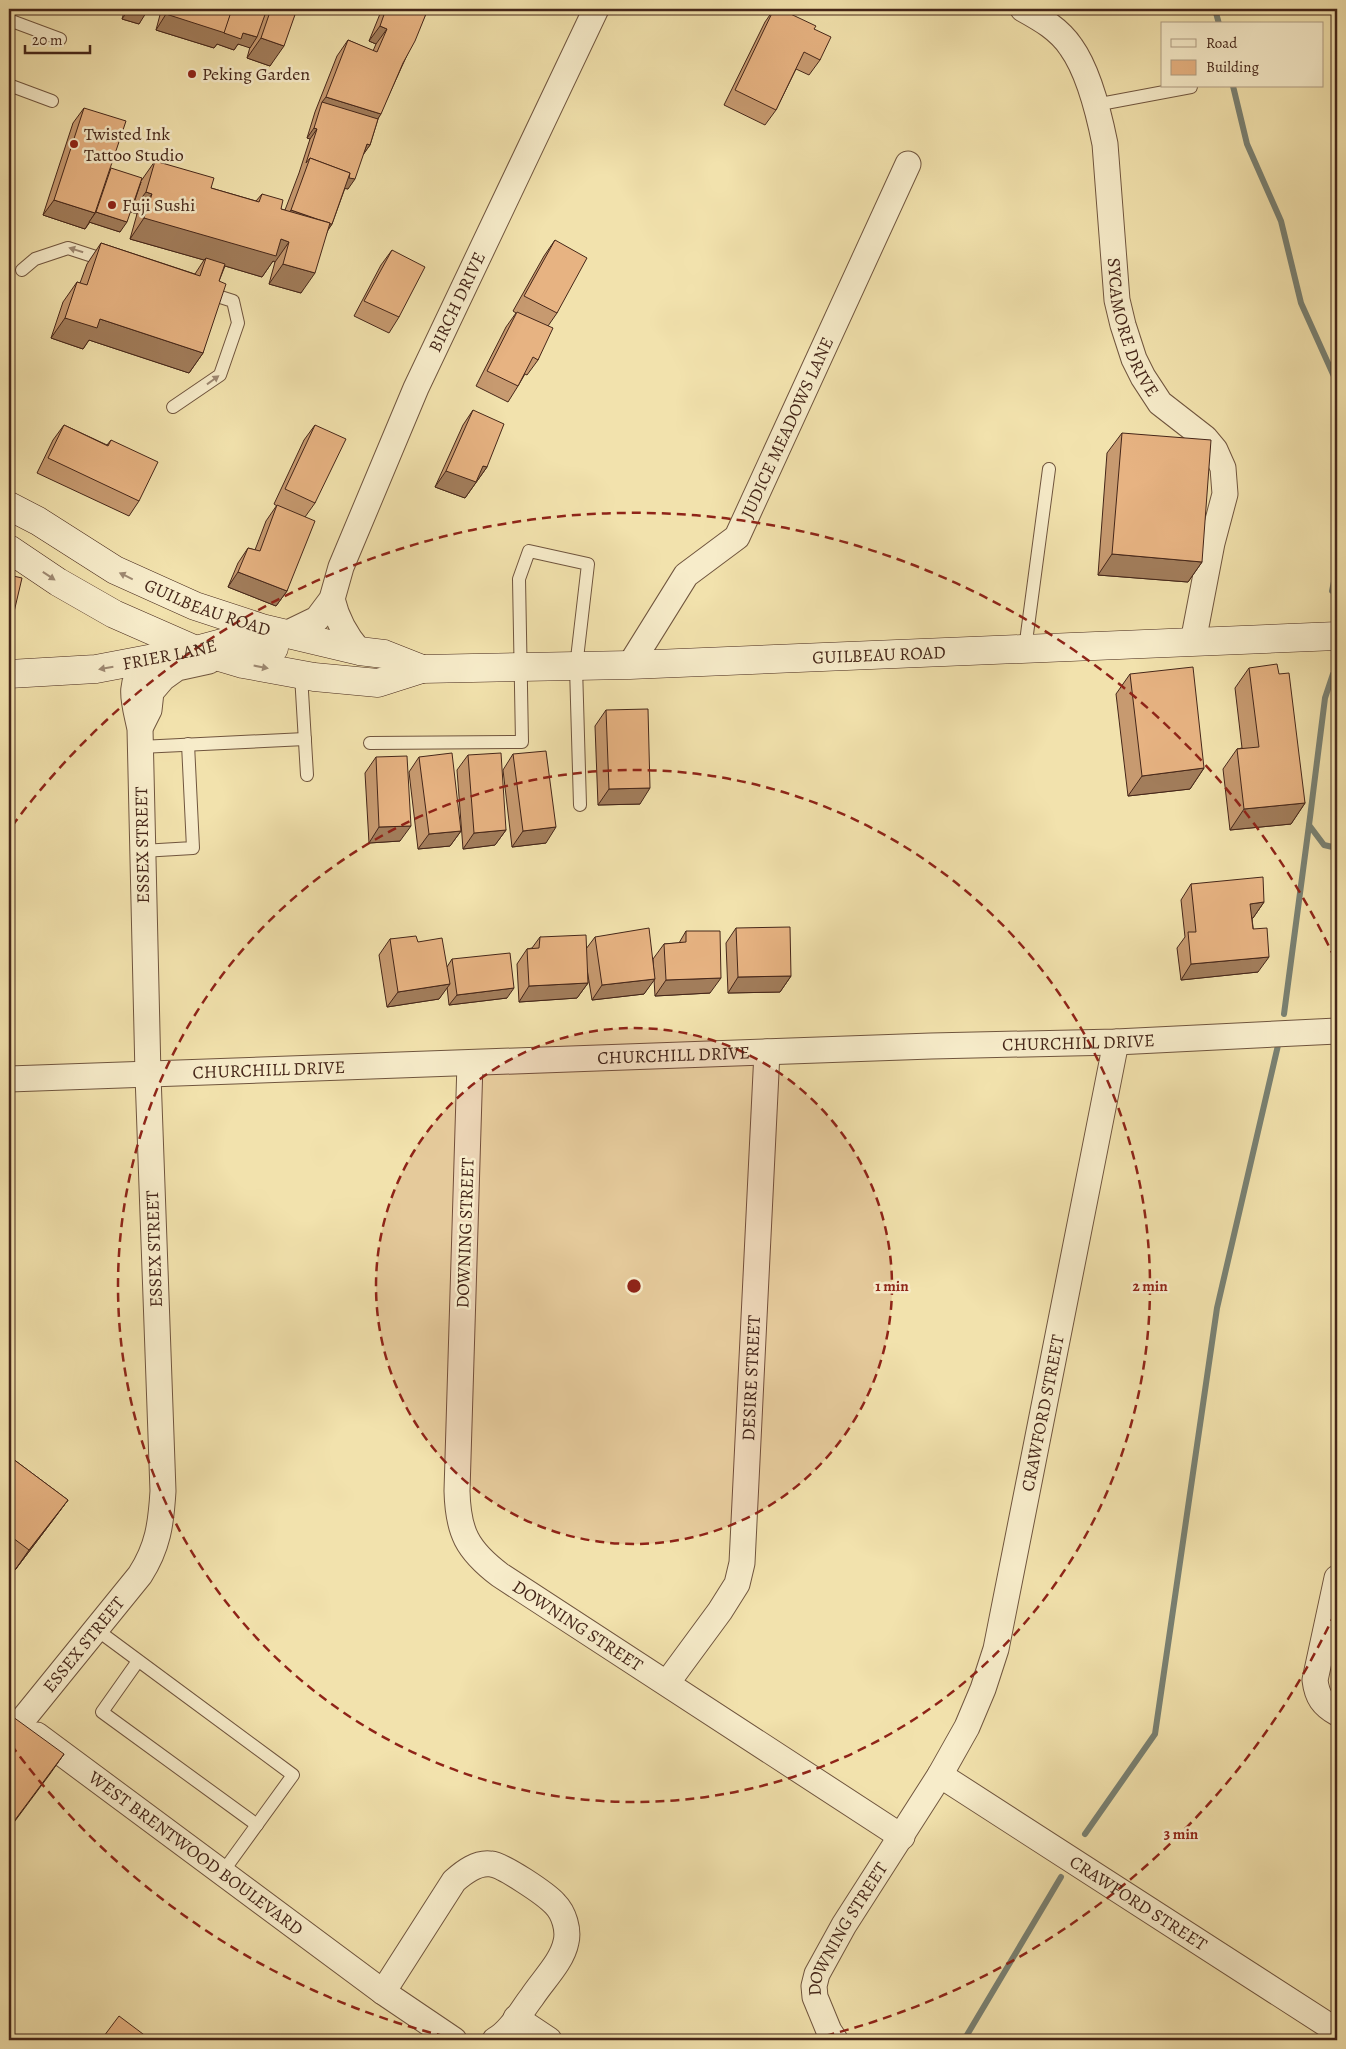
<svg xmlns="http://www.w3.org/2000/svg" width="1346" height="2049" viewBox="0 0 1346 2049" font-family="Alegreya,serif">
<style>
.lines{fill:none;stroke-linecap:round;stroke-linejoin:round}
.stream{stroke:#798173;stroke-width:6}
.lane-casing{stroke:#70553e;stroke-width:14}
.street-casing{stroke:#70553e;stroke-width:27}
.secondary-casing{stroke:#452619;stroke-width:29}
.lane{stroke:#f7ecca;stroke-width:12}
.street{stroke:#f7ecca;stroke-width:25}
.secondary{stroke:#f7ecca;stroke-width:28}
.wall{fill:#c79a70;stroke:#452619}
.shaded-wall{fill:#a27d5b;stroke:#452619}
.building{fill:#e7b382;stroke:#452619}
.oneway{fill:#9e8972}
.ring{fill:none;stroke:#8f2418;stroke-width:2.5;stroke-dasharray:9 6}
.poi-dot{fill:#8f2418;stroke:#f7ecca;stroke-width:2}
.labels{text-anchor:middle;stroke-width:5;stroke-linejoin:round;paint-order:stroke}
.poi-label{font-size:18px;fill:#452619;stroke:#f7ecca;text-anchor:start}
.street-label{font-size:18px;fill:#452619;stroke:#f7ecca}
.centre{fill:#8f2418;stroke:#f7ecca;stroke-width:2.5}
.ring-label{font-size:15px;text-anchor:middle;font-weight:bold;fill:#8f2418;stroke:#f7ecca;stroke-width:5;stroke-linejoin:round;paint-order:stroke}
</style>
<rect width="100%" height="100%" fill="#f2e2ad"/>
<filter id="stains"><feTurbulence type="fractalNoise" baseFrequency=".004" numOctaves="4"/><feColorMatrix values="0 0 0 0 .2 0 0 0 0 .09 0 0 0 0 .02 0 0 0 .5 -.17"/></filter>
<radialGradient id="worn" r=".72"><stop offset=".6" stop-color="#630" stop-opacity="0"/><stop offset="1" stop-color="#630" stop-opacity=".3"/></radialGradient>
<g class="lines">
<g class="stream">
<polyline points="1215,9 1219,24"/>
<polyline points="1233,86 1247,144 1281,221 1301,303 1337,383"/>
<polyline points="1332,591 1337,568"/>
<polyline points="1333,674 1325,698 1309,825 1324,845 1337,848"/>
<polyline points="1284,1014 1309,825"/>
<polyline points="1085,1834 1155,1734 1217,1308 1279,1041"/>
<polyline points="964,2040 1061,1877"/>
</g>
<g class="lane-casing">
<g id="lane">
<polyline points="9,20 60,39"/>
<polyline points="9,85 52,101"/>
<polyline points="1095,105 1191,87"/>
<polyline points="22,270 35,259 68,248 108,261"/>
<polyline points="173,407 220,375 238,323 233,301 208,293"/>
<polyline points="1025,649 1049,469"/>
<polyline points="301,675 307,775"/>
<polyline points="370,743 522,742 519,579 529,551 588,564 576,667 580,805"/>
<polyline points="140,747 305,739"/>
<polyline points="142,851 193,848 188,744"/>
<polyline points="97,1630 293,1775 222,1873"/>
<polyline points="138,1661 102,1712 257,1825"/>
</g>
</g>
<g class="street-casing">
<g id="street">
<path id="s1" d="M 1023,9 C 1041,19 1059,29 1071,47 C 1089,72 1099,114 1105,144 L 1117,300 L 1123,325 L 1134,359 L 1143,377 L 1160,403 L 1205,438 L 1215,450 L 1223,468 L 1225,494 L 1212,543 L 1193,642"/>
<path d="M 332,599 C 337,620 345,635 359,651"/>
<path id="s2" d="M 286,634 L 317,619 L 332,599 L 341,567 L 416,388 L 596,9"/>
<path id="s3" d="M 630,665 L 686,575 L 737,537 L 908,164"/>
<polyline points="142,724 149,710 151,692 163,678 177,668 209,661"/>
<path id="s4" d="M 470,1063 L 457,1491 C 458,1532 467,1550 500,1575 L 902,1837"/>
<path id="s5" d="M 9,1079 L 931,1046 L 1116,1042 L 1337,1031"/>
<path d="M 1337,1578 L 1315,1680 C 1317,1697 1323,1705 1337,1713"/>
<path id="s6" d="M 667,1683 L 720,1611 L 737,1584 L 742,1563 L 767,1052"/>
<path id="s7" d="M 20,1723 L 140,1575 C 158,1547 161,1524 163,1491 L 148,1075 L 140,729 C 134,700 127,686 146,661"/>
<path id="s8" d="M 37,1735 L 383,1992 L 454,2040"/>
<path id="s9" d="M 940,1775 L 1337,2031"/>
<path d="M 383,1992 L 454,1881 C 464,1872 477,1862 491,1864 C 503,1865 546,1894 555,1904 C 564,1913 569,1930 566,1942 C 562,1962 543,1980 532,1997 C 521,2011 511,2031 495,2040"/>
<polyline points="516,2018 549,2040"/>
<path id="s10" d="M 835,2040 L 829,2031 L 815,1997 L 814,1986 L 817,1974 L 844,1925 L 940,1775 L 967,1727 L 983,1689 L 996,1649 L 1116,1042"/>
</g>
</g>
<g class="secondary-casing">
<g id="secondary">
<path id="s11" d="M 9,506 L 38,521 L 115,570 L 195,606 L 262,628 L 359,651 L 384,654 L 422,669"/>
<path id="s12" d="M 9,549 L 58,582 L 114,614 L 196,650 L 243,664 L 314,677 L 378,683 L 422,669 L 630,665 L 1337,636"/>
<path id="s13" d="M 9,674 L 96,669 L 196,650 L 222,643 L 239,641 L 274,648"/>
</g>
</g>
<use href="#lane" class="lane"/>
<use href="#street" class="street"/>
<use href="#secondary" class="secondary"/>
</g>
<g class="wall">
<polygon points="125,9 147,9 139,24 122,19"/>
<polygon points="151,9 297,9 270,66 247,58 250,47 238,44 234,50 217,44 214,48 156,30 161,11 160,12"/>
<polygon points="382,9 428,9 378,119 370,145 363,154 348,189 345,188 332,224 328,230 301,293 269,284 275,262 273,261 262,277 225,266 219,281 203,353 189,373 89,340 83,349 51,338 63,302 77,282 80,283 87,264 101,243 195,274 204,260 130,239 137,214 131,212 141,182 120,232 89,222 90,222 85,229 43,215 73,123 84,108 110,170 141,181 155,161 211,188 256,201 262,194 281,209 285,210 299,173 310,139 307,138 315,112 337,56 348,40 373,51 376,44 369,41"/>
<polygon points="774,9 780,9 814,29 820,60 809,75 796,69 776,110 765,125 724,105 765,22"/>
<polygon points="555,240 557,313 548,326 538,360 527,375 525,374 518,386 508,402 476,386 506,327 516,313 513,311 544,256"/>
<polygon points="392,250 399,317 389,333 354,316 381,265"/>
<polygon points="473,410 487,467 465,498 435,487 463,425"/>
<polygon points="64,425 107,445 111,440 139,501 129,516 37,473 53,440"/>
<polygon points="315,425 315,503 305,517 287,591 276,606 228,587 238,563 248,548 255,550 266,521 277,505 277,506 274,504 304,440"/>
<polygon points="1122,433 1202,562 1188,582 1098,575 1107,453"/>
<polygon points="1249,668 1305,803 1291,824 1230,830 1223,769 1237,749 1242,748 1235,688"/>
<polygon points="1130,674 1204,768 1190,789 1128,796 1116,694"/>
<polygon points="606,710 640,804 598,805 595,726"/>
<polygon points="513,754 546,843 512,847 503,770"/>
<polygon points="468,755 506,830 495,845 463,849 457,770"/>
<polygon points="376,757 400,841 369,843 365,773"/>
<polygon points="419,757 461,831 450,846 418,849 409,772"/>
<polygon points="1191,884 1264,902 1253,918 1252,918 1258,972 1181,980 1177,948 1185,937 1181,900"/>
<polygon points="736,928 791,976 780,992 728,993 726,943"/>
<polygon points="686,931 710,993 655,996 654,979 644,994 592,1000 587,969 588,983 577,998 519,1002 517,964 527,949 532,948 540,937 586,949 595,937 654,974 653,959 664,944 679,943"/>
<polygon points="390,939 418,942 447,967 452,959 507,998 449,1005 447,987 439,999 387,1007 379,955"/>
<polygon points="9,1456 68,1500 53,1520 15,1570 9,1566"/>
</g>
<g class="shaded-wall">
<polygon points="129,9 146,13 139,24 122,19"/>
<polygon points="151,9 162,9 160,12"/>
<polygon points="166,14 243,33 257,37 250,48 238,44 234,50 217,44 214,48 156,30"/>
<polygon points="380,26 387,29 376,44 369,41"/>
<polygon points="261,38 284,46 270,66 247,58"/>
<polygon points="326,97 381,114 371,129 322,102"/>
<polygon points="314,128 317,129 310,139 307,138"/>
<polygon points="367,144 370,145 363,155"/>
<polygon points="308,163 355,179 348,189 340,188"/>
<polygon points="146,192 152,194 137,214 131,212"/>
<polygon points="54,200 95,213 85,229 43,215"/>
<polygon points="291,210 332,224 321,240 280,225"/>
<polygon points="96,212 127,222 120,232 89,222"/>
<polygon points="144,218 281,239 289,242 275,262 273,261 262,277 205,260 206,258 204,260 130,239"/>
<polygon points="283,264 315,273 301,293 269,284"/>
<polygon points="65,318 100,319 203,353 189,373 89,340 83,349 51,338"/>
<polygon points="483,466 487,467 465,498 435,487 446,471"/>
<polygon points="1112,554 1202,562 1188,582 1098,575"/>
<polygon points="238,572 287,591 276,606 228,587"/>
<polygon points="1204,768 1190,789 1128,796 1142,776"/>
<polygon points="650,788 640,804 598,805 609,789"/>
<polygon points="1305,803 1291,824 1230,830 1244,809"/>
<polygon points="411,826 400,841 369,843 379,827"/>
<polygon points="556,827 546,843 512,847 523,831"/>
<polygon points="506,830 495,845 463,849 474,833"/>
<polygon points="461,831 450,846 418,849 429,834"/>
<polygon points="1264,902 1253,918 1240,919 1250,904"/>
<polygon points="1269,957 1258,972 1181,980 1191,964"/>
<polygon points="791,976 780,992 728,993 738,977"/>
<polygon points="721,978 710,993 655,996 666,980"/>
<polygon points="655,979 644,994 592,1000 602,985"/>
<polygon points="588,983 577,998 519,1002 529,986"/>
<polygon points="450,984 439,999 387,1007 398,992"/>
<polygon points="514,988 507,998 449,1005 457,995"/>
<polygon points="68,1500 53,1520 15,1570 29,1550"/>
<polygon points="64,1754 50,1774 9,1829 9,1828"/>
</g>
<g class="building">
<polygon points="130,9 147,9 146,13"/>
<polygon points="168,9 232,9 225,33 166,14"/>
<polygon points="232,9 267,9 257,37 243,33 241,39 224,33"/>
<polygon points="271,9 297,9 284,46 261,38"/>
<polygon points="386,9 428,9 415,41 403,63 381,114 326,97 348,40 377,52 387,29 380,26"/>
<polygon points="774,9 780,9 816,26 814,29 831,37 820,60 804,52 776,110 735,90"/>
<polygon points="322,102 378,119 370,145 367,144 355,179 349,178 350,173 310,158 306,163 317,129 314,128"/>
<polygon points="84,108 126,121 95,213 54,200"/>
<polygon points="310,158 350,173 332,224 330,224 330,223 317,219 291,210"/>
<polygon points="155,161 214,178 211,188 259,202 262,194 283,200 281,209 330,223 315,273 283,264 289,242 281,239 276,256 144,218 152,194 146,192"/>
<polygon points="111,168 142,178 127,222 96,212"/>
<polygon points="555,240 587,258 557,313 524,296"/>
<polygon points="101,243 200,276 206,258 225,264 219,281 226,284 203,353 100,319 97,328 65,318 77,282 87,285"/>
<polygon points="392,250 425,267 399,317 364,301"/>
<polygon points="517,312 553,328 538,360 533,357 518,386 487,371"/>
<polygon points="473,410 504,424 487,467 483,466 476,482 446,471"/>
<polygon points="64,425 108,446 111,440 158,462 139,501 48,458"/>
<polygon points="315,425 346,439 315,503 285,489"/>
<polygon points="1122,433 1211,440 1202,562 1112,554"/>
<polygon points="277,505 315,521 287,591 238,572 248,548 260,551"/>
<polygon points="9,575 22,578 10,629 9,628"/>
<polygon points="1277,664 1279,674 1289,673 1305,803 1244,809 1237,749 1259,747 1249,668"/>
<polygon points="1193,667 1204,768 1142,776 1130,674"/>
<polygon points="648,709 650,788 609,789 606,710"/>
<polygon points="546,751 556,827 523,831 513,754"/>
<polygon points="452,753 461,831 429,834 419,757"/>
<polygon points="501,753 506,830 474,833 468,755"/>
<polygon points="407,756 411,826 379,827 376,757"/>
<polygon points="1263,877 1264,902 1250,904 1253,929 1267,928 1269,957 1191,964 1188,932 1196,932 1191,884"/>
<polygon points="790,927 791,976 738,977 736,928"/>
<polygon points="649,928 655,979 602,985 595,937"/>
<polygon points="686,931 720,931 721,978 666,980 664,944 686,942"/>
<polygon points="586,935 588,983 529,986 527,949 539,948 540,937"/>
<polygon points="416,936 418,942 442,938 450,984 398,992 390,939"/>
<polygon points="510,953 514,988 457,995 452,959"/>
<polygon points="9,1456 68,1500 29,1550 9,1535"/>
<polygon points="9,1714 64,1754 9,1828"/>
<polygon points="119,2016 151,2040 101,2040"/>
</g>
<defs><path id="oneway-solid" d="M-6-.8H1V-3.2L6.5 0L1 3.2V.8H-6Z" transform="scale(1.25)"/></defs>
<g class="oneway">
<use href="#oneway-solid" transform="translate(76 250) rotate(-163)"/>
<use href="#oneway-solid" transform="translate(213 380) rotate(-36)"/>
<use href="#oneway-solid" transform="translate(49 576) rotate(34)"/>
<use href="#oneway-solid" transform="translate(126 576) rotate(-154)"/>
<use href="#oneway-solid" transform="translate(261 667) rotate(11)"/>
<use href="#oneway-solid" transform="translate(106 668) rotate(170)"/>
</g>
<circle cx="634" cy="1286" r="258" fill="#8f2418" fill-opacity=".12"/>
<g class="ring">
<circle cx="634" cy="1286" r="258"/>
<circle cx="634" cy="1286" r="516"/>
<path d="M1335 1613A774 774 0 0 1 808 2040M460 2040A774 774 0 0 1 12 1746M12 826A774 774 0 0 1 1335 959"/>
</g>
<g class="poi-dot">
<circle cx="192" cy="74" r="5"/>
<circle cx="74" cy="144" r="5"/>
<circle cx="112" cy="205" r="5"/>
</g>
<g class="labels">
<g class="poi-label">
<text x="202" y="80">Peking Garden</text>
<text x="84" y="140">Twisted Ink<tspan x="84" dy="21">Tattoo Studio</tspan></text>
<text x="122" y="211">Fuji Sushi</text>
</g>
<g class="street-label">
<text dy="6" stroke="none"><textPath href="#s2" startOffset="382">BIRCH DRIVE</textPath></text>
<text dy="6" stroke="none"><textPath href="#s1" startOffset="352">SYCAMORE DRIVE</textPath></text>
<text dy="6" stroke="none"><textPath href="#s3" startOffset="290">JUDICE MEADOWS LANE</textPath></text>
<text dy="6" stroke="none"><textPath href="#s11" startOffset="224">GUILBEAU ROAD</textPath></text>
<text dy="6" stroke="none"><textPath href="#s13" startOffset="162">FRIER LANE</textPath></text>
<text dy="6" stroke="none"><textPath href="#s12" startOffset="902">GUILBEAU ROAD</textPath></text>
<text transform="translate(142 845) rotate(-91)" y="6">ESSEX STREET</text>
<text dy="6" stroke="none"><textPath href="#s5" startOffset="1070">CHURCHILL DRIVE</textPath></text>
<text dy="6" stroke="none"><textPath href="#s5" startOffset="665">CHURCHILL DRIVE</textPath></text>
<text dy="6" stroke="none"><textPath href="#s5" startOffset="260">CHURCHILL DRIVE</textPath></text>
<text transform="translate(465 1233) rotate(-88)" y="6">DOWNING STREET</text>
<text transform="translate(154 1249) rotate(-92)" y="6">ESSEX STREET</text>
<text dy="6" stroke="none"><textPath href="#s6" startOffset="328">DESIRE STREET</textPath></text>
<text dy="6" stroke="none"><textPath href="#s10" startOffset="684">CRAWFORD STREET</textPath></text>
<text dy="6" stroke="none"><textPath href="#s4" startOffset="620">DOWNING STREET</textPath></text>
<text dy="6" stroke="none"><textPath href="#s7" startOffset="101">ESSEX STREET</textPath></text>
<text dy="6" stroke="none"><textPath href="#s8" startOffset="198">WEST BRENTWOOD BOULEVARD</textPath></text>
<text dy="6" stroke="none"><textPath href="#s9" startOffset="236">CRAWFORD STREET</textPath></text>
<text dy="6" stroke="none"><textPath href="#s10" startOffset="124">DOWNING STREET</textPath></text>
</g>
</g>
<circle cx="634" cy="1286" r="8" class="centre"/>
<g class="ring-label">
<text x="892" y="1291">1 min</text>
<text x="1150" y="1291">2 min</text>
<text x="1181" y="1839">3 min</text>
</g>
<rect width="1346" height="2049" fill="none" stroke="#f2e2ad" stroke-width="30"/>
<rect x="10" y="10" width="1326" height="2029" fill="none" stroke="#452619" stroke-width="2.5"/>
<rect x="15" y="15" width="1316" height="2019" fill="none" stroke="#452619"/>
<rect x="1161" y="22" width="162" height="65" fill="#f7ecca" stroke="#b09d83"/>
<rect x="1171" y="39" width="25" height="8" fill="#f7ecca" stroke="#b09d83"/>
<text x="1206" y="48" font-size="15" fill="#452619">Road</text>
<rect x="1171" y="60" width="25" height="15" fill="#e7b382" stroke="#b09d83"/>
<text x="1206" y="72" font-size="15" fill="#452619">Building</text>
<path d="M25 45v8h65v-8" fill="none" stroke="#452619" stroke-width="2.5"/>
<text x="32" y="45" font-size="15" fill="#452619" stroke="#f7ecca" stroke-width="4" paint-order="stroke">20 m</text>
<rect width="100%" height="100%" filter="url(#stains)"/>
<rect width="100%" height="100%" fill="url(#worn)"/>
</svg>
